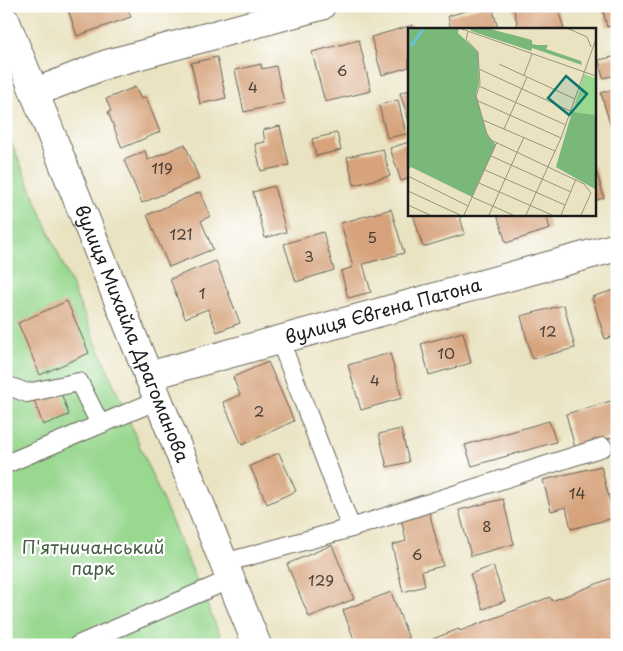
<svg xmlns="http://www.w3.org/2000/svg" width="623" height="651" viewBox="0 0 623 651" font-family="'Playpen Sans',sans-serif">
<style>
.green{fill:#98d88f;stroke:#5a7a56}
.building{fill:#d6a37b}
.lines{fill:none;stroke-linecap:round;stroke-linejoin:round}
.lane-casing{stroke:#646256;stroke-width:20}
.street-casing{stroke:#646256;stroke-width:30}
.secondary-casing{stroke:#646256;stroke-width:30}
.lane{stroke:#fff;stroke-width:18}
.street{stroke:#fff;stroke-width:28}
.secondary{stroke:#fff;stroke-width:28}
.labels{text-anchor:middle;stroke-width:4.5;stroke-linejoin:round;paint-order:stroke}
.number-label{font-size:15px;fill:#4a3e34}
.street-label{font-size:18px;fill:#1c1c1c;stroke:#fff}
.park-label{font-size:18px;fill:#475e44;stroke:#fff}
.inset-river{fill:none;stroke:#65c4e3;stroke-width:2.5}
.inset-road{fill:none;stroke:#989380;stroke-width:1}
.view{fill:#0f766e;fill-opacity:0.15;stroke:#0f766e;stroke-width:2.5}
.inset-edge{fill:none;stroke:#1c1c1c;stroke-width:2.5}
</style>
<rect width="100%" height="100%" fill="#fff"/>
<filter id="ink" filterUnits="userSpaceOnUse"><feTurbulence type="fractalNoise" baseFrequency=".02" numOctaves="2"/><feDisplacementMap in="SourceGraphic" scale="10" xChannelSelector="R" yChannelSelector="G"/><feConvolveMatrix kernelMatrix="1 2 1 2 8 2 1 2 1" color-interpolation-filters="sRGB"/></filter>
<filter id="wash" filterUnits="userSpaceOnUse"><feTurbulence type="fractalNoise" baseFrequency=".0096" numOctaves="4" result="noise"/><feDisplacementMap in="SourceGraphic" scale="20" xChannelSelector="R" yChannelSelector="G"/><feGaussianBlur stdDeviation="1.12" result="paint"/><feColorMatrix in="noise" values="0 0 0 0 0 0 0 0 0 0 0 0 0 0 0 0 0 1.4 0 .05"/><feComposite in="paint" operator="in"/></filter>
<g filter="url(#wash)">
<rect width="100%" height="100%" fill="#eae3c2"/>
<polygon class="green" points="6,130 224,645 6,645"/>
<g id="blocks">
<g class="building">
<polygon points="67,6 127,6 131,17 77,36"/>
<polygon points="483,6 492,6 498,29 451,29 448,16"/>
<polygon points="513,6 557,6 564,29 515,29 518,27"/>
<polygon points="602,6 617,6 617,25 607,27"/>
<polygon points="413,25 414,29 409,29 409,67 382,75 371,37"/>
<polygon points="359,40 371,91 325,102 312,52"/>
<polygon points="617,56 617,75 603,78 599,60"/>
<polygon points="217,57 226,98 200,104 191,63"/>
<polygon points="261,64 262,69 276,66 284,103 244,112 235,70"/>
<polygon points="135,87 141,99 146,97 160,132 122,148 108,112 111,111 106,99"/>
<polygon points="617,88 617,137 614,138 601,93"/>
<polygon points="409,90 409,121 400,93"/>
<polygon points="398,100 406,134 387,138 379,105"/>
<polygon points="280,126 289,165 261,171 255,144 265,142 263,130"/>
<polygon points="337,133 341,150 316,156 312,139"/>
<polygon points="409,142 409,178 401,181 390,148"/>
<polygon points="185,144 199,179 142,203 124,160 145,151 148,160"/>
<polygon points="383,149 390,176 354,185 347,157"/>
<polygon points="594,163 604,198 594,201"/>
<polygon points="274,186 286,232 265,238 253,192"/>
<polygon points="200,192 210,216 201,221 213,249 169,267 147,215"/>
<polygon points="391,209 404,253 363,264 371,292 348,298 341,271 353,267 341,223"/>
<polygon points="413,214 459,214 465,234 423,247"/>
<polygon points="497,214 546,214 550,229 506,243"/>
<polygon points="323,232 334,270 296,282 284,244"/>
<polygon points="216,261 240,323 217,332 208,309 185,318 170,279"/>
<polygon points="617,289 617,335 605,339 592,297"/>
<polygon points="67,301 89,353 40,375 18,323"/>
<polygon points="564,305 575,348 532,359 521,316"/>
<polygon points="463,332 471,363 429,375 421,344"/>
<polygon points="390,353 402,398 361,410 348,365"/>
<polygon points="268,362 294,421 242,445 223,402 240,395 233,377"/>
<polygon points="60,390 69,415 43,425 34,400"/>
<polygon points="614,400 617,410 617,436 575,448 566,414"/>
<polygon points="549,421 556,442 472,466 465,445"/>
<polygon points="401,429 409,462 387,467 379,434"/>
<polygon points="279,453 296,491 267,504 250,466"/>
<polygon points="601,466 614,518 571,529 566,507 551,511 543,480"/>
<polygon points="503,499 514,544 471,556 459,510"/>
<polygon points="429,511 443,566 422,571 425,586 403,592 392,545 406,541 401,518"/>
<polygon points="332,545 354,599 309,617 287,564"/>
<polygon points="493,566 505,601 483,609 470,574"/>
<polygon points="617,576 617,645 601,645 599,640 586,645 417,645 459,629 460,631 550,597 552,601"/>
<polygon points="391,592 411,644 356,645 343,610"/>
</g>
</g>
</g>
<g filter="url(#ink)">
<use href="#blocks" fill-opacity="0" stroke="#646256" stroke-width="1"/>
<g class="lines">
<g class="lane-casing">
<g id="lane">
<polyline points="280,340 351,528"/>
<polyline points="6,385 27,393 79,382 100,424"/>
<polyline points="6,464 158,400"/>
<polyline points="224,563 351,528 603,447"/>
<polyline points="78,645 231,579"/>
</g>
</g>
<g class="street-casing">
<g id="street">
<polyline points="36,92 107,64 321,6"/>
<path id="s1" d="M 148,376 L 617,247"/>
</g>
</g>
<g class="secondary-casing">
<g id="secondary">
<path id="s2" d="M 6,22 L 257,645"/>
</g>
</g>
<use href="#lane" class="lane"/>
<use href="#street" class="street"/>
<use href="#secondary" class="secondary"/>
</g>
</g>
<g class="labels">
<g class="number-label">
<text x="342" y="76">6</text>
<text x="253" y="93">4</text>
<text x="162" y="174">119</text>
<text x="181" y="240">121</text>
<text x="372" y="243">5</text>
<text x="309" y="262">3</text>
<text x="202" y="299">1</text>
<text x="548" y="337">12</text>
<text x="446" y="359">10</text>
<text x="375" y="386">4</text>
<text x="259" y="417">2</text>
<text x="577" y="499">14</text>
<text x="487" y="532">8</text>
<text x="417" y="560">6</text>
<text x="321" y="586">129</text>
</g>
<g class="street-label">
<text dy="6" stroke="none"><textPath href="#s1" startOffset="244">вулиця Євгена Патона</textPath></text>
<text dy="6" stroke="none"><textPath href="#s2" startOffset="336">вулиця Михайла Драгоманова</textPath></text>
</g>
<g class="park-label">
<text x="93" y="554">П'ятничанський<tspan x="93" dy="21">парк</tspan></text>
</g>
</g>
<g transform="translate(408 28)">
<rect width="188" height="188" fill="#eae3c2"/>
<path d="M 176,46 L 187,50 L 187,161 L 148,139 Z" fill="#98d88f"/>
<path d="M 0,0 L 51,0 L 50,5 L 70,24 L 71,55 L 68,66 L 79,106 L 88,117 L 64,169 L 3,139 L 0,142 ZM 63,0 L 79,0 L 124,12 L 124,16 L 129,17 L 140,17 L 138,21 L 173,33 L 174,37 L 124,20 L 123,23 L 63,3 ZM 164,84 L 187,87 L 187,161 L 148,139 Z" fill="#7ab87a"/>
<path class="inset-river" d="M 3,18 L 16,0"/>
<path class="inset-road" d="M 51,0 L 188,48M 159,0 L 179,9 L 183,19M 60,4 L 58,11 L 70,24 L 72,56 L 68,68 L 79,106 L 83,112 L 176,156 L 183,165 L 173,187M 91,36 L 167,71M 71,41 L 162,83M 116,47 L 124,26M 71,58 L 158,97M 68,72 L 153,110M 75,92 L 147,123M 96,101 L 119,49M 83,128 L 163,164M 77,142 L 157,177M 0,148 L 60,178M 71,155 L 144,187M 0,163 L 52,187M 64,169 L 105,187M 0,177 L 22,187M 56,187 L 89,114M 81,187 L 116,109M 118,187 L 153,110 L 188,11M 153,187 L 168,151"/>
<path class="view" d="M 158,48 L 179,66 L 161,87 L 140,70 Z"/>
<rect width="188" height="188" class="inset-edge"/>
</g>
<rect width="623" height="651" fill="none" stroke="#fff" stroke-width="25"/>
</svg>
